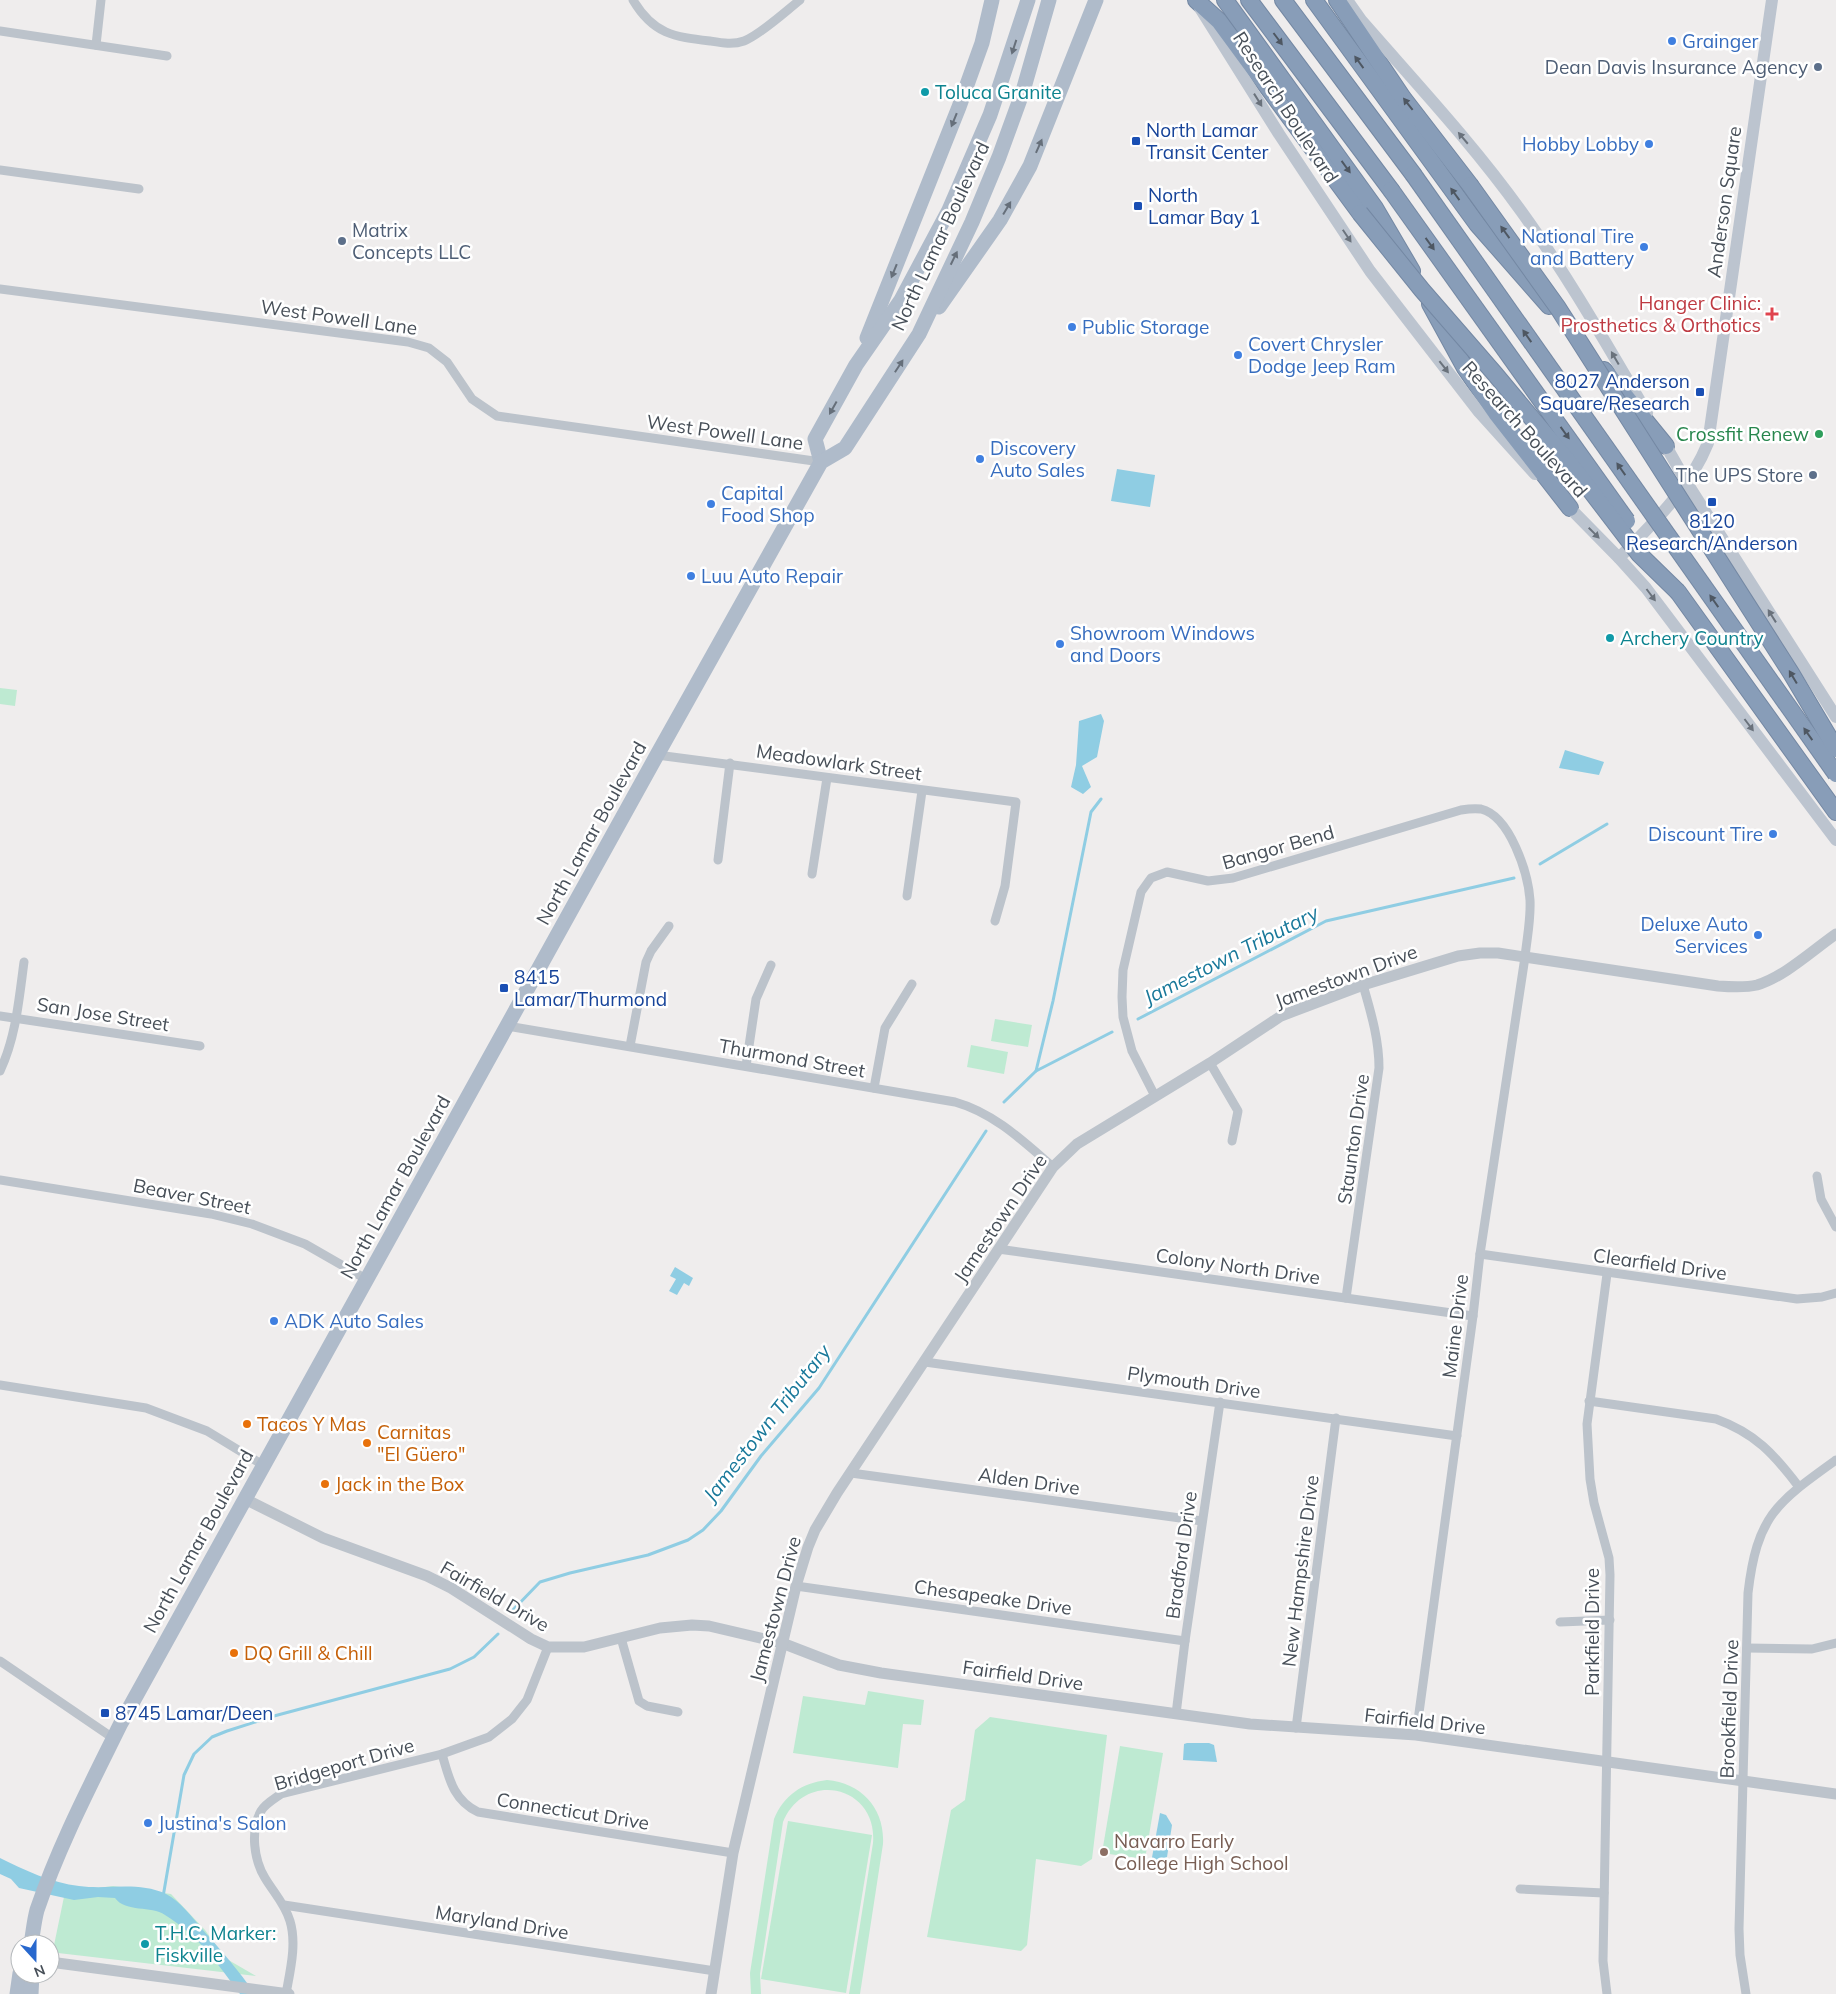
<svg xmlns="http://www.w3.org/2000/svg" width="1836" height="1994" viewBox="0 0 1836 1994" font-family="Mulish,sans-serif">
<style>
.green{fill:#beead2}
.water{fill:#8fcde3}
.lines{fill:none;stroke-linecap:round;stroke-linejoin:round}
.stream{stroke:#8fcde3;stroke-width:3}
.motorway-casing{stroke:#7488a3;stroke-width:18}
.minor{stroke:#bcc3cb;stroke-width:9}
.tertiary{stroke:#bcc3cb;stroke-width:11}
.secondary{stroke:#bcc4cf;stroke-width:12}
.primary{stroke:#afbbca;stroke-width:15}
.motorway{stroke:#889db8;stroke-width:16}
.motorway-bridge-casing{stroke:#7488a3;stroke-width:18;stroke-linecap:butt}
.motorway-bridge{stroke:#889db8;stroke-width:16}
.oneway{fill:#4e5762}
.oneway2{fill:#666f7a}
.oneway3{fill:#6a727c}
.shop-dot{fill:#3f7fe0;stroke:#fff;stroke-width:2}
.service-dot{fill:#5c6f8a;stroke:#fff;stroke-width:2}
.culture-dot{fill:#0f9aa8;stroke:#fff;stroke-width:2}
.transit-dot{fill:#1a4fb4;stroke:#fff;stroke-width:2}
.health-dot{fill:#e0444e;stroke:#fff;stroke-width:2}
.leisure-dot{fill:#2e9e5b;stroke:#fff;stroke-width:2}
.food-dot{fill:#e8710a;stroke:#fff;stroke-width:2}
.education-dot{fill:#8d6e63;stroke:#fff;stroke-width:2}
.labels{text-anchor:middle;stroke-width:5;stroke-linejoin:round;paint-order:stroke}
.shop-label{font-size:19px;fill:#366cbe;stroke:#fff;text-anchor:start}
.service-label{font-size:19px;fill:#4e5e75;stroke:#fff;text-anchor:end}
.culture-label{font-size:19px;fill:#0d838f;stroke:#fff;text-anchor:start}
.street-label{font-size:19px;fill:#474f58;stroke:#fff}
.transit-label{font-size:19px;fill:#164399;stroke:#fff;text-anchor:start}
.health-label{font-size:19px;fill:#be3a42;stroke:#fff;text-anchor:end}
.leisure-label{font-size:19px;fill:#27864d;stroke:#fff;text-anchor:end}
.food-label{font-size:19px;fill:#c56008;stroke:#fff;text-anchor:start}
.education-label{font-size:19px;fill:#785e54;stroke:#fff;text-anchor:start}
.water-label{font-size:20px;font-style:italic;fill:#18789a;stroke:#fff}
</style>
<rect width="100%" height="100%" fill="#efeded"/>
<g class="green">
<polygon points="0,688 17,690 15,706 0,704"/>
<polygon points="995,1019 1032,1025 1028,1047 991,1041"/>
<polygon points="971,1045 1008,1052 1004,1074 967,1067"/>
<polygon points="868,1691 924,1700 921,1725 903,1724 898,1768 793,1753 803,1696 865,1705"/>
<polygon points="990,1717 1107,1735 1092,1859 1081,1866 1036,1859 1027,1945 1021,1951 927,1937 951,1810 965,1800 975,1730"/>
<polygon points="1120,1746 1163,1753 1145,1859 1102,1853"/>
<path d="M 827,1780 C 862,1783 885,1809 883,1844 L 860,1994 L 849,1994 L 873,1843 C 878,1786 805,1769 783,1822 L 760,1974 L 761,1994 L 751,1994 L 750,1973 L 774,1819 C 784,1795 802,1783 827,1780 Z"/>
<polygon points="788,1821 872,1835 846,1993 761,1979"/>
<polygon points="113,1886 171,1894 205,1930 225,1958 256,1976 58,1953 53,1950 65,1892"/>
</g>
<g class="water">
<polygon points="1117,469 1155,475 1150,507 1111,501"/>
<polygon points="1101,714 1104,721 1097,757 1082,766 1091,787 1083,794 1071,787 1076,765 1079,721"/>
<polygon points="1565,750 1604,762 1599,775 1559,768"/>
<polygon points="675,1267 693,1278 689,1286 684,1283 677,1295 669,1291 676,1279 670,1276"/>
<polygon points="1187,1743 1209,1743 1214,1745 1217,1762 1183,1760 1184,1744"/>
<polygon points="1160,1813 1166,1815 1172,1825 1167,1857 1158,1864 1151,1863"/>
<path d="M 0,1858 C 24,1870 52,1883 79,1886 C 109,1890 138,1881 166,1894 C 180,1901 192,1917 202,1929 C 221,1950 239,1971 255,1994 L 240,1994 C 217,1963 199,1936 165,1915 C 151,1905 126,1913 115,1898 L 98,1897 L 74,1900 L 19,1888 L 11,1879 L 0,1874 Z"/>
</g>
<g class="lines">
<g class="stream">
<polyline points="1540,864 1607,824"/>
<polyline points="1138,1019 1326,921 1514,878"/>
<polyline points="1036,1071 1053,1001 1091,812 1101,799"/>
<polyline points="1004,1102 1036,1071 1112,1032"/>
<polyline points="512,1611 540,1582 570,1573 648,1555 688,1540 703,1530 721,1511 761,1456 819,1388 986,1131"/>
<polyline points="163,1897 184,1775 194,1754 212,1737 227,1731 274,1716 450,1669 474,1657 498,1634"/>
</g>
<g class="motorway-casing">
<g id="motorway">
<polyline points="1196,0 1219,21 1360,213"/>
<polyline points="1225,0 1375,208 1412,271"/>
<polyline points="1249,0 1391,190"/>
<polyline points="1283,0 1413,174"/>
<polyline points="1314,0 1477,224 1549,306"/>
<polyline points="1337,0 1403,98 1470,185"/>
<polyline points="1430,304 1465,368 1496,413 1570,508"/>
<polyline points="1604,370 1666,446"/>
<polyline points="1678,592 1836,812"/>
</g>
</g>
<g class="minor">
<path d="M 633,0 C 653,34 674,37 710,41 C 722,43 733,45 744,41 C 760,35 786,11 800,0"/>
<polyline points="0,31 167,56"/>
<polyline points="96,45 101,0"/>
<polyline points="0,170 139,189"/>
<polyline points="0,289 408,342 429,348 447,362 472,399 497,416 821,462"/>
<polyline points="657,755 1016,802 1005,886 995,921"/>
<polyline points="718,860 730,763"/>
<polyline points="812,874 827,778"/>
<polyline points="907,896 922,791"/>
<polyline points="0,1016 200,1046"/>
<path d="M 507,1026 L 955,1102 C 994,1113 1023,1141 1053,1167"/>
<polyline points="630,1046 646,962 651,951 669,926"/>
<polyline points="1210,1063 1238,1111 1232,1141"/>
<polyline points="746,1066 756,999 771,965"/>
<path d="M 0,1071 C 16,1037 19,999 24,962"/>
<polyline points="874,1088 885,1028 912,984"/>
<path d="M 1155,1096 L 1132,1051 L 1123,1017 L 1122,997 L 1123,970 L 1141,892 L 1151,878 L 1167,872 L 1208,881 L 1233,878 L 1461,810 C 1467,809 1474,808 1481,809 C 1510,816 1528,873 1530,900 C 1531,919 1527,938 1525,957 L 1480,1254 L 1473,1316 L 1416,1735"/>
<polyline points="1817,1176 1821,1199 1836,1227"/>
<polyline points="0,1180 211,1214 252,1224 305,1244 366,1279"/>
<polyline points="998,1249 1473,1316"/>
<polyline points="1480,1254 1797,1299 1822,1297 1836,1293"/>
<polyline points="1607,1274 1587,1424 1590,1479 1594,1503 1609,1558 1610,1575 1603,1961 1607,1994"/>
<path d="M 1346,1298 L 1379,1068 C 1379,1039 1371,1013 1363,985"/>
<polyline points="925,1362 1457,1436"/>
<polyline points="0,1385 146,1408 207,1431 263,1465"/>
<path d="M 1589,1401 L 1716,1419 C 1755,1433 1774,1454 1799,1487"/>
<polyline points="851,1473 1202,1521"/>
<polyline points="796,1586 1185,1641"/>
<polyline points="1560,1622 1610,1620"/>
<polyline points="621,1638 639,1701 647,1706 678,1712"/>
<polyline points="1747,1648 1812,1649 1836,1643"/>
<polyline points="0,1661 113,1738"/>
<polyline points="1176,1714 1185,1641 1220,1402"/>
<polyline points="1296,1728 1336,1418"/>
<path d="M 442,1754 C 449,1778 453,1800 478,1812 L 733,1853"/>
<polyline points="1520,1889 1604,1893"/>
<polyline points="284,1905 715,1971"/>
<path d="M 286,1994 C 290,1971 297,1944 290,1921 C 285,1904 274,1893 265,1878 C 254,1860 250,1831 261,1811 C 265,1804 274,1799 281,1794 L 442,1754 L 489,1737 L 512,1719 L 527,1700 L 548,1647"/>
<path d="M 1746,1994 L 1740,1955 L 1739,1929 L 1748,1593 C 1757,1516 1776,1503 1836,1460"/>
</g>
<g class="tertiary">
<polyline points="245,1499 323,1538 427,1576 451,1588 531,1639 548,1647 584,1647 660,1628 692,1625 709,1626 782,1643 839,1665 881,1673 1250,1724 1416,1735 1836,1794"/>
<polyline points="50,1962 289,1994"/>
<path d="M 711,1994 L 733,1853 L 796,1586 L 808,1547 L 815,1530 L 837,1493 L 1053,1167 L 1077,1144 L 1210,1063 L 1281,1016 L 1363,985 L 1458,956 L 1480,953 L 1498,953 L 1718,986 C 1731,987 1745,988 1757,985 C 1784,977 1813,950 1836,934"/>
</g>
<g class="secondary">
<path d="M 1347,0 L 1361,20 C 1415,82 1473,144 1521,211 C 1568,276 1607,345 1647,413"/>
<polyline points="1200,8 1279,134 1370,271 1479,412 1535,474"/>
<polyline points="1662,439 1687,483 1836,717"/>
<polyline points="1564,502 1619,558 1646,588 1836,840"/>
<path d="M 1619,558 C 1653,523 1689,490 1708,443 L 1772,0"/>
</g>
<g class="primary">
<polyline points="939,307 1000,220 1030,166 1096,0"/>
<polyline points="867,338 959,107 982,43 992,0"/>
<polyline points="821,462 815,439 856,365 901,300 949,210 990,115 1028,0"/>
<path d="M 31,1944 C 33,1933 34,1921 37,1910 C 59,1845 91,1784 121,1723 L 657,755 L 821,462 L 845,448 L 919,334 L 972,222 L 999,157 L 1023,91 L 1049,0"/>
<polyline points="17,1994 20,1973"/>
<polyline points="31,1994 32,1974"/>
</g>
<use href="#motorway" class="motorway"/>
<g class="motorway-bridge-casing">
<g id="motorway-bridge">
<polyline points="1413,174 1836,774"/>
<polyline points="1470,185 1558,308 1791,673 1836,749"/>
<polyline points="1391,190 1627,521"/>
<polyline points="1360,213 1422,290 1495,374 1571,465 1639,554 1678,592"/>
</g>
</g>
<use href="#motorway-bridge" class="motorway-bridge"/>
</g>
<defs><path id="oneway-solid" d="M-6-.8H1V-3.2L6.5 0L1 3.2V.8H-6Z" transform="scale(1.25)"/></defs>
<g class="oneway">
<use href="#oneway-solid" transform="translate(1278 39) rotate(53)"/>
<use href="#oneway-solid" transform="translate(1359 62) rotate(-126)"/>
<use href="#oneway-solid" transform="translate(1408 104) rotate(-128)"/>
<use href="#oneway-solid" transform="translate(1346 167) rotate(54)"/>
<use href="#oneway-solid" transform="translate(1455 194) rotate(-126)"/>
<use href="#oneway-solid" transform="translate(1505 232) rotate(-126)"/>
<use href="#oneway-solid" transform="translate(1430 244) rotate(54)"/>
<use href="#oneway-solid" transform="translate(1527 336) rotate(-125)"/>
<use href="#oneway-solid" transform="translate(1565 433) rotate(54)"/>
<use href="#oneway-solid" transform="translate(1621 469) rotate(-125)"/>
<use href="#oneway-solid" transform="translate(1714 601) rotate(-125)"/>
<use href="#oneway-solid" transform="translate(1793 677) rotate(-121)"/>
<use href="#oneway-solid" transform="translate(1808 734) rotate(-125)"/>
</g>
<g class="oneway2">
<use href="#oneway-solid" transform="translate(1014 47) rotate(108)"/>
<use href="#oneway-solid" transform="translate(954 120) rotate(112)"/>
<use href="#oneway-solid" transform="translate(1039 146) rotate(-66)"/>
<use href="#oneway-solid" transform="translate(1007 208) rotate(-59)"/>
<use href="#oneway-solid" transform="translate(954 258) rotate(-64)"/>
<use href="#oneway-solid" transform="translate(894 271) rotate(112)"/>
<use href="#oneway-solid" transform="translate(899 366) rotate(-57)"/>
<use href="#oneway-solid" transform="translate(833 408) rotate(119)"/>
</g>
<g class="oneway3">
<use href="#oneway-solid" transform="translate(1258 100) rotate(58)"/>
<use href="#oneway-solid" transform="translate(1463 138) rotate(-130)"/>
<use href="#oneway-solid" transform="translate(1347 236) rotate(56)"/>
<use href="#oneway-solid" transform="translate(1615 358) rotate(-120)"/>
<use href="#oneway-solid" transform="translate(1444 367) rotate(52)"/>
<use href="#oneway-solid" transform="translate(1594 533) rotate(45)"/>
<use href="#oneway-solid" transform="translate(1651 595) rotate(53)"/>
<use href="#oneway-solid" transform="translate(1772 616) rotate(-122)"/>
<use href="#oneway-solid" transform="translate(1749 725) rotate(53)"/>
</g>
<g class="shop-dot">
<circle cx="1672" cy="41" r="5"/>
<circle cx="1649" cy="144" r="5"/>
<circle cx="1644" cy="247" r="5"/>
<circle cx="1072" cy="327" r="5"/>
<circle cx="1238" cy="355" r="5"/>
<circle cx="980" cy="459" r="5"/>
<circle cx="711" cy="504" r="5"/>
<circle cx="691" cy="576" r="5"/>
<circle cx="1060" cy="644" r="5"/>
<circle cx="1773" cy="834" r="5"/>
<circle cx="1758" cy="935" r="5"/>
<circle cx="274" cy="1321" r="5"/>
<circle cx="148" cy="1823" r="5"/>
</g>
<g class="service-dot">
<circle cx="1818" cy="67" r="5"/>
<circle cx="342" cy="241" r="5"/>
<circle cx="1813" cy="475" r="5"/>
</g>
<g class="culture-dot">
<circle cx="925" cy="92" r="5"/>
<circle cx="1610" cy="638" r="5"/>
<circle cx="145" cy="1944" r="5"/>
</g>
<g class="transit-dot">
<rect x="1131" y="136" width="10" height="10" rx="2.5"/>
<rect x="1133" y="201" width="10" height="10" rx="2.5"/>
<rect x="1695" y="387" width="10" height="10" rx="2.5"/>
<rect x="1707" y="497" width="10" height="10" rx="2.5"/>
<rect x="499" y="983" width="10" height="10" rx="2.5"/>
<rect x="100" y="1708" width="10" height="10" rx="2.5"/>
</g>
<path class="health-dot" d="M1769.5 306.5h5v5h5v5h-5v5h-5v-5h-5v-5h5z"/>
<circle class="leisure-dot" cx="1819" cy="434" r="5"/>
<g class="food-dot">
<circle cx="247" cy="1424" r="5"/>
<circle cx="367" cy="1443" r="5"/>
<circle cx="325" cy="1484" r="5"/>
<circle cx="234" cy="1653" r="5"/>
</g>
<circle class="education-dot" cx="1104" cy="1852" r="5"/>
<g class="labels">
<g class="shop-label">
<text x="1682" y="48">Grainger</text>
<text x="1639" y="151" text-anchor="end">Hobby Lobby</text>
<text x="1634" y="243" text-anchor="end">National Tire<tspan x="1634" dy="22">and Battery</tspan></text>
<text x="1082" y="334">Public Storage</text>
<text x="1248" y="351">Covert Chrysler<tspan x="1248" dy="22">Dodge Jeep Ram</tspan></text>
<text x="990" y="455">Discovery<tspan x="990" dy="22">Auto Sales</tspan></text>
<text x="721" y="500">Capital<tspan x="721" dy="22">Food Shop</tspan></text>
<text x="701" y="583">Luu Auto Repair</text>
<text x="1070" y="640">Showroom Windows<tspan x="1070" dy="22">and Doors</tspan></text>
<text x="1763" y="841" text-anchor="end">Discount Tire</text>
<text x="1748" y="931" text-anchor="end">Deluxe Auto<tspan x="1748" dy="22">Services</tspan></text>
<text x="284" y="1328">ADK Auto Sales</text>
<text x="158" y="1830">Justina's Salon</text>
</g>
<g class="service-label">
<text x="1808" y="74">Dean Davis Insurance Agency</text>
<text x="352" y="237" text-anchor="start">Matrix<tspan x="352" dy="22">Concepts LLC</tspan></text>
<text x="1803" y="482">The UPS Store</text>
</g>
<g class="culture-label">
<text x="935" y="99">Toluca Granite</text>
<text x="1620" y="645">Archery Country</text>
<text x="155" y="1940">T.H.C. Marker:<tspan x="155" dy="22">Fiskville</tspan></text>
</g>
<g class="street-label">
<text transform="translate(1286 107) rotate(57)" y="7">Research Boulevard</text>
<text transform="translate(1724 202) rotate(-82)" y="7">Anderson Square</text>
<text transform="translate(940 236) rotate(-65)" y="7">North Lamar Boulevard</text>
<text transform="translate(339 317) rotate(8)" y="7">West Powell Lane</text>
<text transform="translate(1525 429) rotate(48)" y="7">Research Boulevard</text>
<text transform="translate(725 432) rotate(8)" y="7">West Powell Lane</text>
<text transform="translate(839 762) rotate(8)" y="7">Meadowlark Street</text>
<text transform="translate(591 833) rotate(-61)" y="7">North Lamar Boulevard</text>
<text transform="translate(1278 847) rotate(-16)" y="7">Bangor Bend</text>
<text transform="translate(1346 976) rotate(-20)" y="7">Jamestown Drive</text>
<text transform="translate(103 1014) rotate(9)" y="7">San Jose Street</text>
<text transform="translate(792 1058) rotate(10)" y="7">Thurmond Street</text>
<text transform="translate(1353 1139) rotate(-82)" y="7">Staunton Drive</text>
<text transform="translate(395 1187) rotate(-61)" y="7">North Lamar Boulevard</text>
<text transform="translate(192 1196) rotate(11)" y="7">Beaver Street</text>
<text transform="translate(1000 1218) rotate(-56)" y="7">Jamestown Drive</text>
<text transform="translate(1660 1264) rotate(8)" y="7">Clearfield Drive</text>
<text transform="translate(1238 1266) rotate(8)" y="7">Colony North Drive</text>
<text transform="translate(1455 1326) rotate(-83)" y="7">Maine Drive</text>
<text transform="translate(1194 1382) rotate(8)" y="7">Plymouth Drive</text>
<text transform="translate(1029 1481) rotate(8)" y="7">Alden Drive</text>
<text transform="translate(198 1541) rotate(-61)" y="7">North Lamar Boulevard</text>
<text transform="translate(1181 1555) rotate(-82)" y="7">Bradford Drive</text>
<text transform="translate(1300 1571) rotate(-83)" y="7">New Hampshire Drive</text>
<text transform="translate(495 1596) rotate(30)" y="7">Fairfield Drive</text>
<text transform="translate(993 1597) rotate(8)" y="7">Chesapeake Drive</text>
<text transform="translate(775 1609) rotate(-75)" y="7">Jamestown Drive</text>
<text transform="translate(1592 1632) rotate(-90)" y="7">Parkfield Drive</text>
<text transform="translate(1023 1675) rotate(8)" y="7">Fairfield Drive</text>
<text transform="translate(1729 1709) rotate(-88)" y="7">Brookfield Drive</text>
<text transform="translate(1425 1721) rotate(6)" y="7">Fairfield Drive</text>
<text transform="translate(344 1764) rotate(-16)" y="7">Bridgeport Drive</text>
<text transform="translate(573 1811) rotate(9)" y="7">Connecticut Drive</text>
<text transform="translate(502 1922) rotate(9)" y="7">Maryland Drive</text>
</g>
<g class="transit-label">
<text x="1146" y="137">North Lamar<tspan x="1146" dy="22">Transit Center</tspan></text>
<text x="1148" y="202">North<tspan x="1148" dy="22">Lamar Bay 1</tspan></text>
<text x="1690" y="388" text-anchor="end">8027 Anderson<tspan x="1690" dy="22">Square/Research</tspan></text>
<text x="1712" y="528" text-anchor="middle">8120<tspan x="1712" dy="22">Research/Anderson</tspan></text>
<text x="514" y="984">8415<tspan x="514" dy="22">Lamar/Thurmond</tspan></text>
<text x="115" y="1720">8745 Lamar/Deen</text>
</g>
<g class="health-label">
<text x="1761" y="310">Hanger Clinic:<tspan x="1761" dy="22">Prosthetics &amp; Orthotics</tspan></text>
</g>
<g class="leisure-label">
<text x="1809" y="441">Crossfit Renew</text>
</g>
<g class="food-label">
<text x="257" y="1431">Tacos Y Mas</text>
<text x="377" y="1439">Carnitas<tspan x="377" dy="22">"El Güero"</tspan></text>
<text x="335" y="1491">Jack in the Box</text>
<text x="244" y="1660">DQ Grill &amp; Chill</text>
</g>
<g class="education-label">
<text x="1114" y="1848">Navarro Early<tspan x="1114" dy="22">College High School</tspan></text>
</g>
<g class="water-label">
<text transform="translate(1231 955) rotate(-27)" y="7">Jamestown Tributary</text>
<text transform="translate(767 1423) rotate(-52)" y="7">Jamestown Tributary</text>
</g>
</g>
<g transform="translate(35 1959) rotate(159)"><circle r="24" fill="#ffffff" stroke="#b5b9bc"/>
<path d="M0-4L9 19L0 12L-9 19Z" fill="#2868ce"/>
<text y="-8" font-size="14" font-weight="bold" text-anchor="middle" fill="#474f58">N</text>
</g>
</svg>
